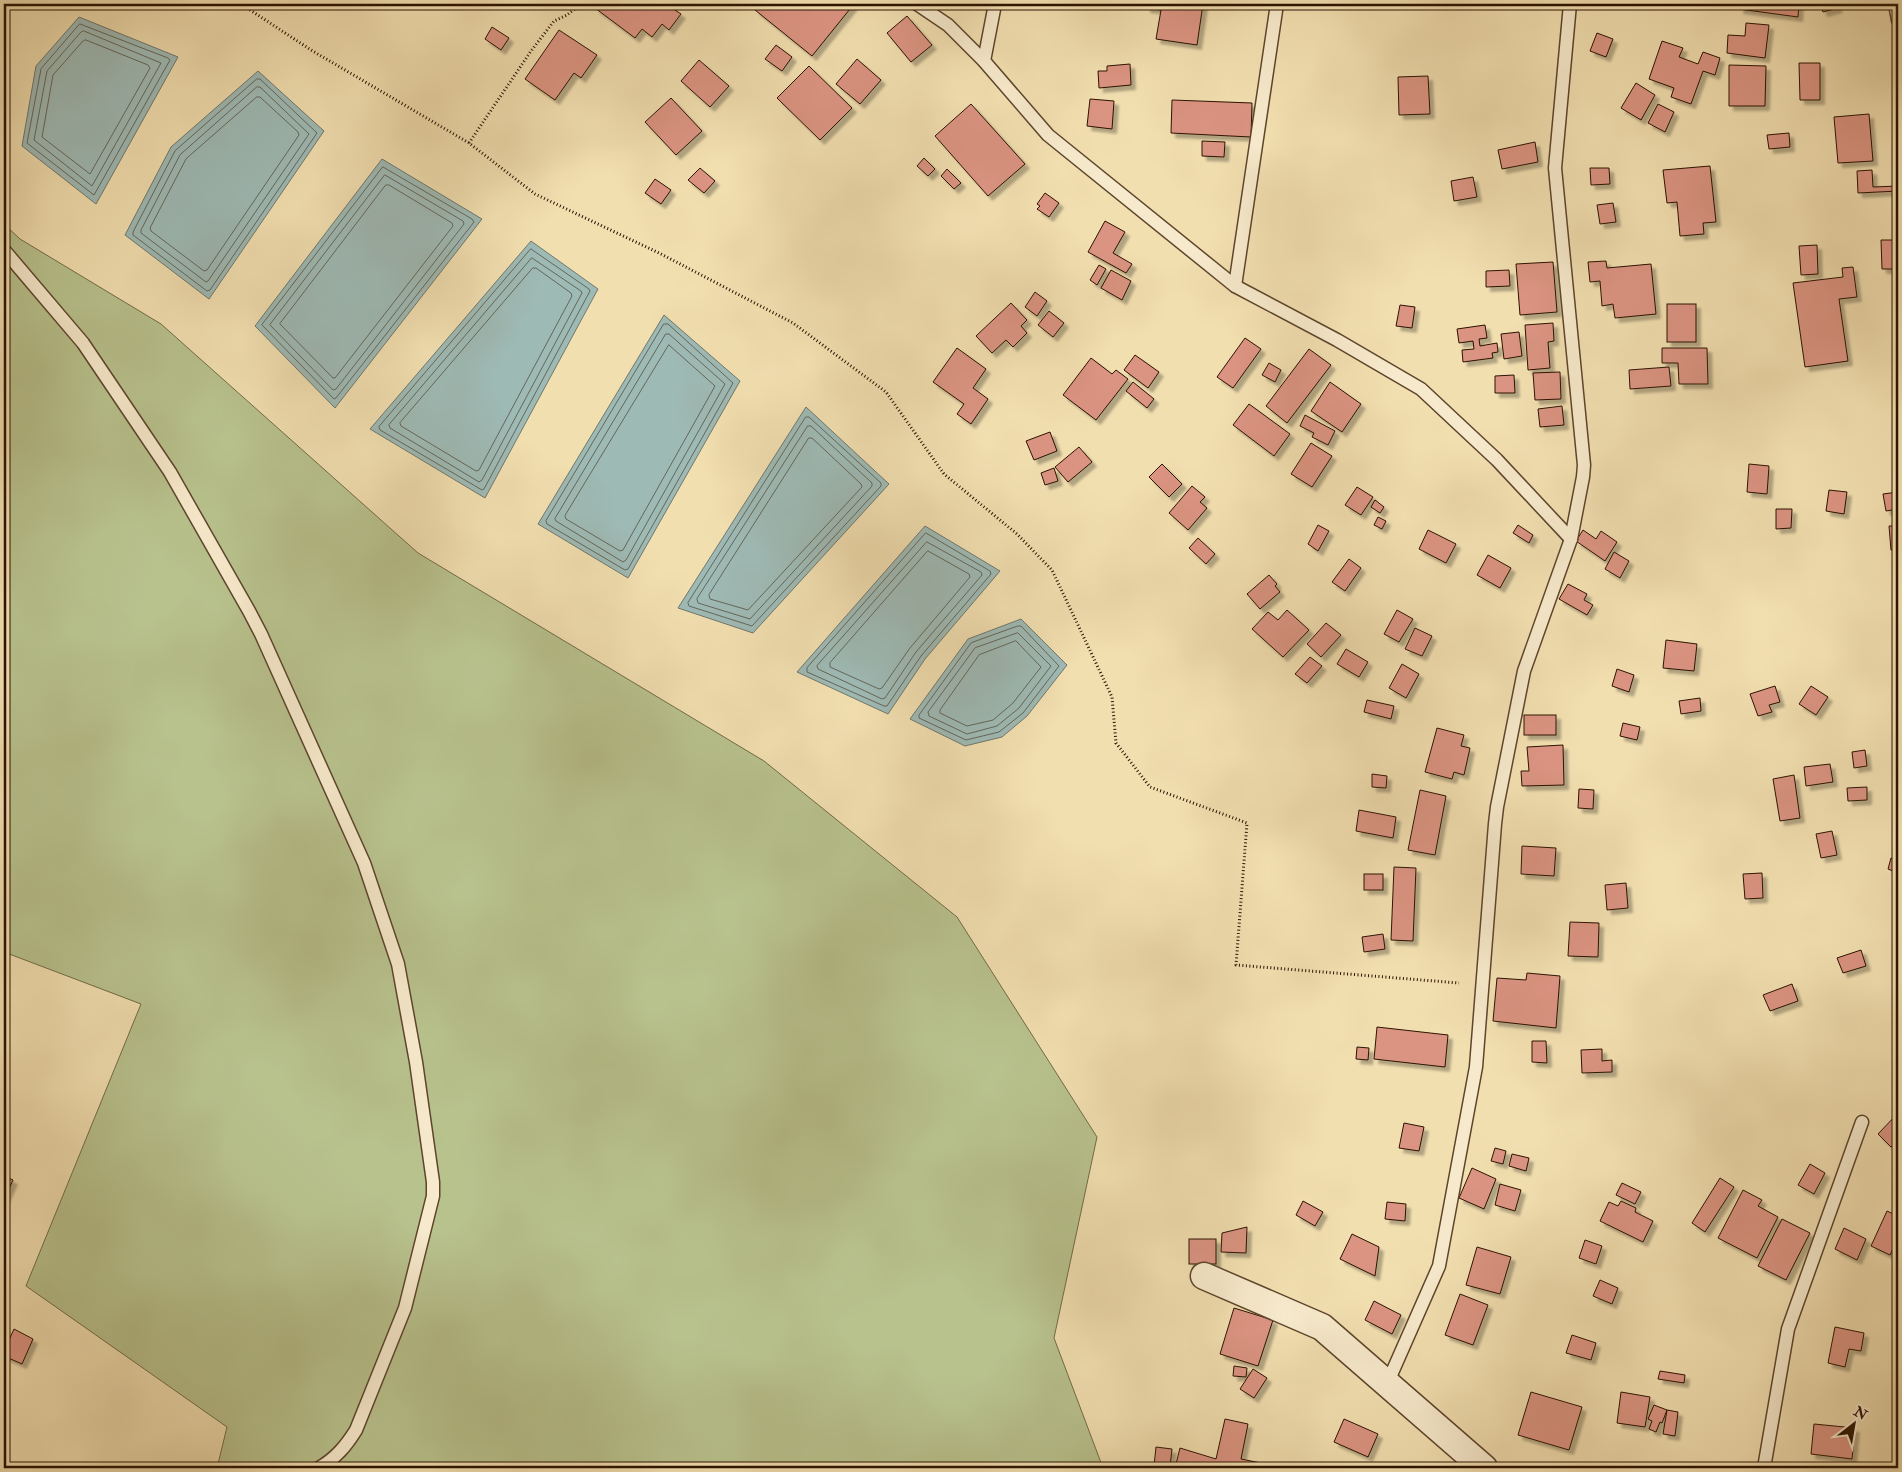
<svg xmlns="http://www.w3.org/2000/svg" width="1902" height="1472" viewBox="0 0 1902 1472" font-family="'IM FELL Double Pica',serif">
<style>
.green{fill:#b8c28d;stroke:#726a46}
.water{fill:#9ebab5;stroke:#70776d}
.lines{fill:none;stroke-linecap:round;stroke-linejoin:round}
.shore{stroke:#64665a;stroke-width:1}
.building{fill:#db9482;stroke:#2b1200;filter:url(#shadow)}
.lane-casing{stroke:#5d452c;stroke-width:15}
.street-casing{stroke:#5d452c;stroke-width:29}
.path{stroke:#2b1200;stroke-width:3;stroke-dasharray:1 2.5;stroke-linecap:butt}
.lane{stroke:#f7eacc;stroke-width:12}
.street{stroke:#f7eacc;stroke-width:26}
</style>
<defs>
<filter id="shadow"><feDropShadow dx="4.5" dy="4.5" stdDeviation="1" flood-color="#0004"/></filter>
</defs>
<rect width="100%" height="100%" fill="#f2dfb0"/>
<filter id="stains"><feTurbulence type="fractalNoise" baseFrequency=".004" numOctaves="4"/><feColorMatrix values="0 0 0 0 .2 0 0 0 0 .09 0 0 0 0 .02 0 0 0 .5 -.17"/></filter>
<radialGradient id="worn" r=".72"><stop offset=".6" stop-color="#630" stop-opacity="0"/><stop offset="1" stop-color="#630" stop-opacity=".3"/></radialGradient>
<polygon class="green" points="4,224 20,239 161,324 418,553 764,761 957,917 1097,1137 1054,1338 1103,1468 217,1468 227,1427 26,1286 141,1004 4,952"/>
<g class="water">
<polygon points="79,17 178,57 96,204 22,146 36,66"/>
<polygon points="258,71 324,131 209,299 125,235 171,147"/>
<polygon points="382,159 482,219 335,408 255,326"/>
<polygon points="531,241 598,289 485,498 370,429"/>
<polygon points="664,315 740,381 628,578 538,524"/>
<polygon points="806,407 889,484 753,633 678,608"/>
<polygon points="925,526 1000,571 925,659 888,714 797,672"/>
<polygon points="1021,619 1067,665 1027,716 1002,737 965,746 910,719 968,639"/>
</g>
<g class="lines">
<g class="shore">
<polygon points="80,24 168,58 170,60 94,195 27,143 41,69"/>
<polygon points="84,31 161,63 92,186 34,140 47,71 81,32"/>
<polygon points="86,40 148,65 150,68 90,174 42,137 53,75 83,41"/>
<polygon points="257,79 260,79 317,133 210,290 207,291 133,235 133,232 175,151"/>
<polygon points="257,87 260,87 309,134 208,281 206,282 141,233 141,230 180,155"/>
<polygon points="257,97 260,97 298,132 299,135 207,270 204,271 151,231 150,228 186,159"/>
<polygon points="383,167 472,219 474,222 336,398 334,399 262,325"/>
<polygon points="385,175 463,221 464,224 336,389 333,390 270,325"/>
<polygon points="386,185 389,185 452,223 453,226 335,378 333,378 280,324"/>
<polygon points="531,249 589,289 590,291 484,489 482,490 380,430 379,427"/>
<polygon points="532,258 581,291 582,293 482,480 479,482 390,428 389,425"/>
<polygon points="533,268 536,268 571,293 572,296 479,470 476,471 401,426 400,423"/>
<polygon points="664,324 668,324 733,383 628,569 625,570 547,524 546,521"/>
<polygon points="666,334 669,334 725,384 626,560 623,562 556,521 555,519"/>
<polygon points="669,345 715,386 623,550 620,551 566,519 565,516"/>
<polygon points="806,417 809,417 881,483 881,486 752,626 689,606 688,603"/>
<polygon points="808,426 811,426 872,483 872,486 750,619 698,603 697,599"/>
<polygon points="809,438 812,438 861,484 862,487 748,610 710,599 709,595"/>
<polygon points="926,533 990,571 991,574 921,656 887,706 884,706 807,672 807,668"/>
<polygon points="927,542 981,572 982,575 916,652 885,698 882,699 818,669 817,666"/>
<polygon points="928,551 969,574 970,577 910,648 882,688 879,689 830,667 830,663"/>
<polygon points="1018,626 1021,626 1059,666 1023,713 999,732 966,740 919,718 919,715 971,643"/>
<polygon points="1018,633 1051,666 1019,708 997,726 967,734 929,716 928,712 975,648"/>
<polygon points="1016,641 1041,667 1013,703 993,720 967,726 940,713 940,710 979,655"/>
</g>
</g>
<g class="building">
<polygon points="598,4 671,4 669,6 681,14 669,30 662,24 652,37 642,29 635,38 595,8"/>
<polygon points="760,4 854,4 812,56 755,10"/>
<polygon points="1146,4 1203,4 1197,45 1156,39 1161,10 1146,8"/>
<polygon points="1740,4 1799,4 1798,17 1739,9"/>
<polygon points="1820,4 1836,4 1838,8 1823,12"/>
<polygon points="907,16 932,45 911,62 887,33"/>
<polygon points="1746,23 1769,25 1765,58 1727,53 1728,35 1745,36"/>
<polygon points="492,27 509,38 501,50 485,39"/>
<polygon points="559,30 597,55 581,78 574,73 555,100 525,79"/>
<polygon points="1597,33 1613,39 1606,57 1590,51"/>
<polygon points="1662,41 1683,48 1679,57 1698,64 1703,52 1720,58 1715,75 1703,71 1691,104 1671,97 1674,88 1649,79"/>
<polygon points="776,45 792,57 782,71 765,59"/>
<polygon points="857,59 881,80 860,104 836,84"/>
<polygon points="699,60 729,86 710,107 681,81"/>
<polygon points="1799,63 1820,63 1820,100 1800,100"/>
<polygon points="1130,64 1131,85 1099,88 1098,71 1107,71 1107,66"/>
<polygon points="1729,65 1766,66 1765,106 1729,106"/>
<polygon points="809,66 852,108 820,140 777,98"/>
<polygon points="1428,76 1430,114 1399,115 1398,77"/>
<polygon points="1636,83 1655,95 1641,120 1621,108"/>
<polygon points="671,98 702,131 676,155 645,122"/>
<polygon points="1090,99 1114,101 1112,129 1087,126"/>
<polygon points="1172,100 1252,103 1251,137 1171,133"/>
<polygon points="971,104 1025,164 988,196 935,136"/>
<polygon points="1658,104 1674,112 1665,132 1648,123"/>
<polygon points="1869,114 1873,161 1838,163 1834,117"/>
<polygon points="1789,133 1790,147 1769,149 1767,135"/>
<polygon points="1202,141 1225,142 1224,157 1202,156"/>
<polygon points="1535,142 1538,162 1502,169 1498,150"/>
<polygon points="1895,148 1898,148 1898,191 1858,193 1857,171 1872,170 1873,187 1898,186"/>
<polygon points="924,158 935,169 928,176 917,166"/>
<polygon points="1710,166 1716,222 1703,223 1704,234 1680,236 1677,202 1667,203 1663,170"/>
<polygon points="700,168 715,181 704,193 688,180"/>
<polygon points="1590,168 1609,168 1610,184 1591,185"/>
<polygon points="947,169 961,183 954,189 941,176"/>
<polygon points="1473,177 1477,197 1454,201 1451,181"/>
<polygon points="655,179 671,190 661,204 645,193"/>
<polygon points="1045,193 1059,203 1049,217 1037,209 1040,206 1037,204"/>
<polygon points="1613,203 1616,222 1600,224 1597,205"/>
<polygon points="1105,221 1125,232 1113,253 1132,264 1126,273 1088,252"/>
<polygon points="1881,240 1898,240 1898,290 1896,290 1895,269 1882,269"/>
<polygon points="1817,245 1818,274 1801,275 1799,246"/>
<polygon points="1606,261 1607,268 1651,264 1656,314 1615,318 1613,304 1602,306 1600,281 1590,282 1588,262"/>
<polygon points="1553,262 1557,312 1520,315 1516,264"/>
<polygon points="1099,265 1106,269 1097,285 1090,280"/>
<polygon points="1853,267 1857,297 1839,299 1848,361 1805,367 1793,283 1843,277 1842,268"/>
<polygon points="1111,270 1131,281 1122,300 1101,288"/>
<polygon points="1509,270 1510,286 1486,287 1486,271"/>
<polygon points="1035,292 1047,301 1037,316 1025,307"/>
<polygon points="1011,303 1027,320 1021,326 1027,333 1013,347 1006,340 992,353 976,336"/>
<rect x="1667" y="304" width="29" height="38"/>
<polygon points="1400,305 1415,307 1412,328 1396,326"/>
<polygon points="1049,311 1064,323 1053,337 1038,325"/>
<polygon points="1553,323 1554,341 1548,342 1550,368 1528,370 1525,325"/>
<polygon points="1485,325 1487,338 1479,339 1480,346 1497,343 1498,352 1492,353 1493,358 1463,362 1462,350 1474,349 1473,341 1459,343 1457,329"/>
<polygon points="1519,332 1522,356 1504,359 1501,334"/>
<polygon points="1245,338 1261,349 1233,388 1217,377"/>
<polygon points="957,348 986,369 973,388 988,399 971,424 957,414 964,404 933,382"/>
<polygon points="1662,348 1707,348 1708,384 1679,384 1678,363 1662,363"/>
<polygon points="1309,349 1331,365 1287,423 1266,406"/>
<polygon points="1135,355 1159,372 1148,388 1124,370"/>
<polygon points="1091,358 1112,374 1116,370 1128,379 1096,420 1063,395"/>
<polygon points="1269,363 1281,370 1275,382 1262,375"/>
<polygon points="1669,367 1671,386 1630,389 1629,370"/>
<polygon points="1560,372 1561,399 1535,400 1533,373"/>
<polygon points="1514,375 1515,393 1495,393 1495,376"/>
<polygon points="1133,382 1154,399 1147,408 1126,391"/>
<polygon points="1330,382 1361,404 1342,432 1311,411"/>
<polygon points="1249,404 1290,434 1274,456 1233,425"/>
<polygon points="1562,406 1564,425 1540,427 1538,409"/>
<polygon points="1305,415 1335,431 1328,445 1312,437 1314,433 1300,426"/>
<polygon points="1050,432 1057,451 1034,460 1026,441"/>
<polygon points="1311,443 1332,456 1312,487 1291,474"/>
<polygon points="1079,447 1092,462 1068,482 1055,467"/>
<polygon points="1162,464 1182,484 1169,497 1149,477"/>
<polygon points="1749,464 1769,466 1767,494 1747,492"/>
<polygon points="1054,468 1058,481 1045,485 1041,473"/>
<polygon points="1192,486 1205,497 1200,502 1207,508 1188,530 1169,513"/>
<polygon points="1357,487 1373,497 1361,515 1345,505"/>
<polygon points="1829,490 1847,492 1844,514 1826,511"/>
<polygon points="1898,492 1898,509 1886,511 1883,494"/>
<polygon points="1375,500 1384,507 1380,513 1371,507"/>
<polygon points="1776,509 1792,509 1791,528 1776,529"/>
<polygon points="1378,517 1386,521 1382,529 1374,525"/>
<polygon points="1318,525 1329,531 1318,551 1308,544"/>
<polygon points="1518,525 1533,535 1529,543 1513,533"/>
<polygon points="1889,526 1898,526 1898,550 1891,550"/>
<polygon points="1428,530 1456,544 1446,563 1419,549"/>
<polygon points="1583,530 1596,539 1601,531 1617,542 1605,561 1576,541"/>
<polygon points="1198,538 1215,554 1206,564 1189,548"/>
<polygon points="1614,552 1629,561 1620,578 1605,569"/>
<polygon points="1488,555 1511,568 1500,588 1477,575"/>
<polygon points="1349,559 1361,568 1345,591 1332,582"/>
<polygon points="1269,575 1277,584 1275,586 1280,592 1260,609 1247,594"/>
<polygon points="1568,584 1587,594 1584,600 1593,605 1587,615 1559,599"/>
<polygon points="1287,610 1309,630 1283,657 1252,629 1268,612 1278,620"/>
<polygon points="1397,610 1413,619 1399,642 1384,634"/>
<polygon points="1326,623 1341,635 1321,657 1307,644"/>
<polygon points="1415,628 1432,636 1422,656 1405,649"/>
<polygon points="1666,640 1697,644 1694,671 1663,668"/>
<polygon points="1346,649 1368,662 1359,677 1337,664"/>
<polygon points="1310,657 1322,666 1307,683 1295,674"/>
<polygon points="1402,664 1419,674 1406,698 1389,688"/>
<polygon points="1617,669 1634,675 1629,692 1612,686"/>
<polygon points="1775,686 1780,702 1769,705 1772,712 1758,716 1750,694"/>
<polygon points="1811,686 1828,697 1816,715 1799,704"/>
<polygon points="1700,698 1701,711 1681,714 1679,701"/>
<polygon points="1367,700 1394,706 1391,719 1364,712"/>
<rect x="1524" y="715" width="32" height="20"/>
<polygon points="1623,723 1640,727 1637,740 1620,736"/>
<polygon points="1437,728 1464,735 1461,746 1470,748 1464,775 1454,772 1452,779 1425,772"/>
<polygon points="1563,745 1564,785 1522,786 1521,771 1529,771 1527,747"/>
<polygon points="1865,750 1867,766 1854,768 1852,752"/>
<polygon points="1830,764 1833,782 1806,786 1804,767"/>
<polygon points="1372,774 1387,776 1386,788 1372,787"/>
<polygon points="1794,775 1800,818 1780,821 1773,779"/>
<polygon points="1867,787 1867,800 1848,801 1847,788"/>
<polygon points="1579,789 1594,790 1593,809 1578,808"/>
<polygon points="1420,790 1446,796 1435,855 1408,850"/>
<polygon points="1359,810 1396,817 1393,838 1356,831"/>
<polygon points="1832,831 1837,855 1821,858 1816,834"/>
<polygon points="1522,846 1556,848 1554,876 1521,874"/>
<polygon points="1891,858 1898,860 1898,873 1888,869"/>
<polygon points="1394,867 1416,868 1413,941 1391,940"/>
<polygon points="1762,873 1763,898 1745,899 1743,874"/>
<rect x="1364" y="874" width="19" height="16"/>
<polygon points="1626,883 1628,908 1607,910 1605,885"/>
<polygon points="1570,922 1599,923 1598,957 1568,956"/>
<polygon points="1383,934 1385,949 1364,952 1362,937"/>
<polygon points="1861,950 1866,966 1843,973 1837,958"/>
<polygon points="1527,973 1560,976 1556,1028 1493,1021 1497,978 1526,980"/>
<polygon points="1792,984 1798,1001 1770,1011 1763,995"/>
<polygon points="1377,1027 1448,1035 1445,1067 1374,1059"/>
<polygon points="1532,1041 1546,1041 1547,1063 1532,1062"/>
<polygon points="1357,1047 1369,1048 1368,1060 1356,1059"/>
<polygon points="1602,1049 1602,1061 1612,1060 1612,1072 1582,1073 1581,1050"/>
<polygon points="1898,1113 1898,1140 1891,1147 1878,1134"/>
<polygon points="1404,1123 1424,1127 1419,1151 1399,1148"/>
<polygon points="1495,1148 1506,1151 1503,1164 1491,1161"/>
<polygon points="1512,1154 1529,1158 1526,1171 1509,1166"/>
<polygon points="1810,1164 1825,1173 1814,1194 1798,1185"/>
<polygon points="1472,1168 1496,1179 1484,1209 1459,1198"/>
<polygon points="4,1176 13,1180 4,1200"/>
<polygon points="1720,1178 1734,1187 1705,1232 1692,1223"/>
<polygon points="1622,1183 1641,1192 1635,1204 1616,1195"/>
<polygon points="1500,1184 1521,1190 1515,1211 1495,1205"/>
<polygon points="1743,1190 1762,1200 1758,1206 1778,1217 1757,1258 1718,1238"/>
<polygon points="1303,1201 1323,1212 1315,1226 1296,1215"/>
<polygon points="1621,1201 1636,1208 1635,1212 1653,1221 1643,1242 1600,1221 1609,1202 1618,1206"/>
<polygon points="1387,1202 1406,1204 1405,1221 1385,1219"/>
<polygon points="1887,1211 1898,1216 1898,1238 1890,1255 1871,1246"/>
<polygon points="1782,1219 1810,1233 1786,1280 1758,1266"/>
<polygon points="1247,1227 1246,1253 1221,1252 1222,1233"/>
<polygon points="1844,1228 1866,1239 1857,1260 1835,1249"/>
<polygon points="1352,1234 1379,1247 1375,1276 1340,1259"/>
<rect x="1189" y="1239" width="27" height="25"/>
<polygon points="1585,1240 1602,1246 1596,1264 1579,1258"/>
<polygon points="1477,1247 1511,1257 1500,1294 1466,1285"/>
<polygon points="1600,1280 1618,1288 1612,1304 1593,1296"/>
<polygon points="1460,1294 1488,1305 1473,1345 1445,1335"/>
<polygon points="1374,1301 1401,1315 1392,1334 1365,1320"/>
<polygon points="1234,1308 1273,1320 1258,1366 1220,1354"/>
<polygon points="1835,1327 1864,1333 1861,1351 1849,1349 1845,1367 1828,1363"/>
<polygon points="14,1329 33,1339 22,1364 4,1356 4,1351"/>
<polygon points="1572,1335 1596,1343 1591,1360 1566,1353"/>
<polygon points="1234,1366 1247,1368 1246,1377 1233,1376"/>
<polygon points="1253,1369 1267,1378 1254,1398 1240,1389"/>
<polygon points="1660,1371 1685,1375 1684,1383 1658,1379"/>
<polygon points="1531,1392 1582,1407 1569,1450 1518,1435"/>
<polygon points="1621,1392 1650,1397 1645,1427 1617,1423"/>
<polygon points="1654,1405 1667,1410 1662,1423 1660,1422 1656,1432 1649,1429 1652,1421 1648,1419"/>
<polygon points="1667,1410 1678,1412 1675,1436 1663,1434"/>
<polygon points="1225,1419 1248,1424 1241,1459 1261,1463 1259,1468 1175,1468 1180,1448 1216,1459"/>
<polygon points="1344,1419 1378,1434 1368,1457 1334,1442"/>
<polygon points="1814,1424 1855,1428 1852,1459 1811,1454"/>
<polygon points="1156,1447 1172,1449 1170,1467 1154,1466"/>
<polygon points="1817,1463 1839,1464 1839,1468 1817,1468"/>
</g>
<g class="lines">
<g class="lane-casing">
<g id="lane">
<polyline points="917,4 948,25 984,61 1048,135 1235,286 1337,340 1421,389 1497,460 1571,539"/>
<polyline points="1895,4 1898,20"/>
<polyline points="984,61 995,4"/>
<path d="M 4,250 L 83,343 L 170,472 L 249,611 L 261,634 L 364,863 L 398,964 L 416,1062 L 433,1182 L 433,1196 L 405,1308 L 356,1430 C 346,1446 336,1458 319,1468"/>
<polyline points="1235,286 1277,4"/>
<polyline points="1387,1384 1439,1266 1476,1067 1495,824 1497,807 1524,671 1571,539 1583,477 1584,465 1555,168 1570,4"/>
<polyline points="1764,1468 1788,1329 1862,1122"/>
</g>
</g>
<g class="street-casing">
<polyline id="street" points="1204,1276 1322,1327 1484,1468"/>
</g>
<g class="path">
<polyline points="241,4 311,50 469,143 535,194 661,254 793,323 886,392 944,474 1017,534 1052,570 1112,697 1116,743 1150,787 1247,823 1236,965 1459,983"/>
<polyline points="469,143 531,51 554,21 567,15 581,4"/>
</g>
<use href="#lane" class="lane"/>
<use href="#street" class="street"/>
</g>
<rect width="1902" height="1472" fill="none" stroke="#f2dfb0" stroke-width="20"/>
<rect x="5" y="5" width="1892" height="1462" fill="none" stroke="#2b1200" stroke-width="2.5"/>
<rect x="10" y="10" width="1882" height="1452" fill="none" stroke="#2b1200"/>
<g transform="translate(1854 1424) rotate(31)" stroke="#f7eacc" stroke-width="4" paint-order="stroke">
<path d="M0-4L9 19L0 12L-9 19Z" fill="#2b1200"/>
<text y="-8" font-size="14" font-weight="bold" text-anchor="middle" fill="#2b1200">N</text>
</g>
<rect width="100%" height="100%" filter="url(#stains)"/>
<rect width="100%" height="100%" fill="url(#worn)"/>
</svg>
